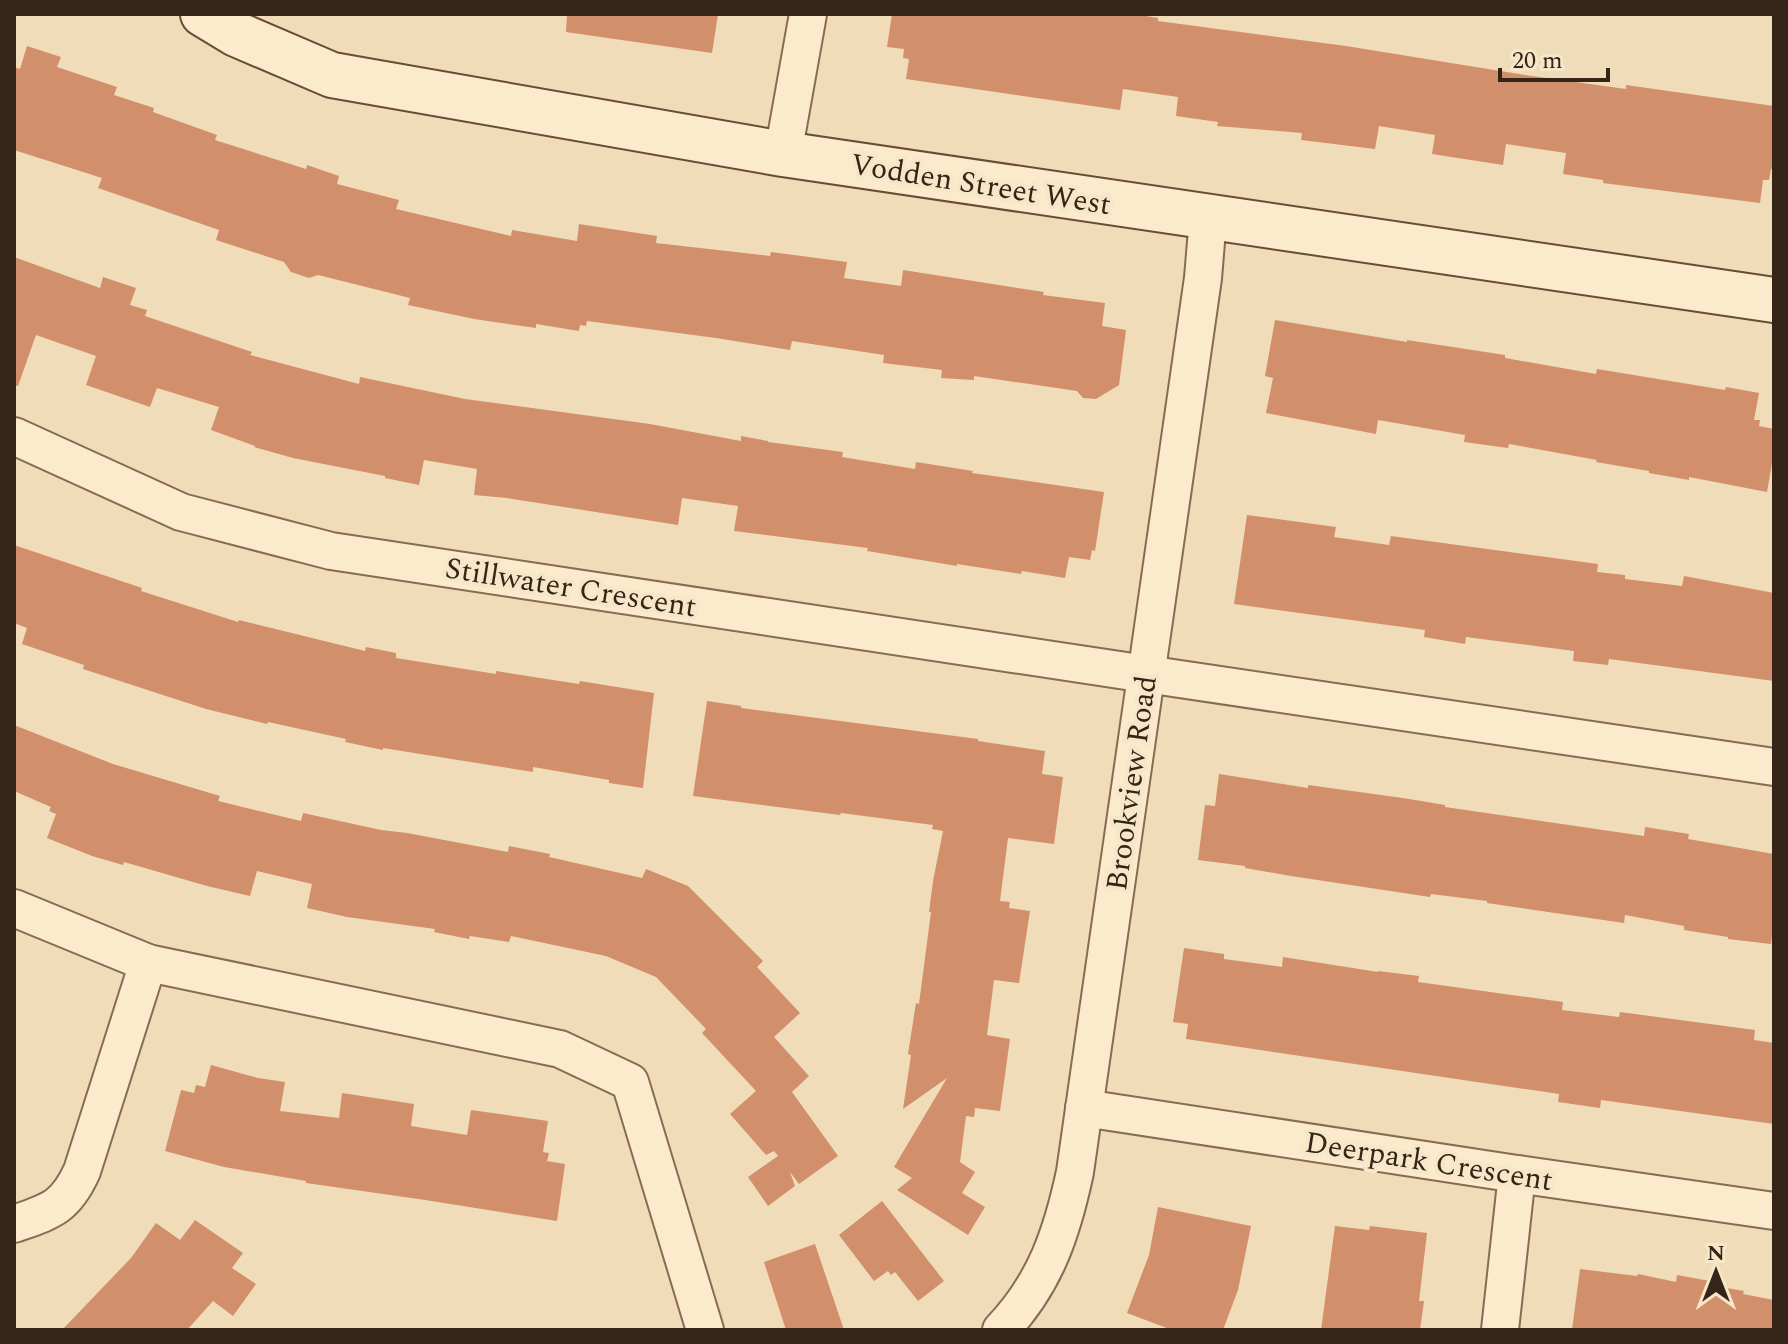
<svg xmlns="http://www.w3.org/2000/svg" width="1788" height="1344" viewBox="0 0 1788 1344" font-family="Spectral,serif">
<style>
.building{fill:#d28f6b}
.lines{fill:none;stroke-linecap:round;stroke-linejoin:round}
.street-casing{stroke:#876b53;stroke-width:40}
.secondary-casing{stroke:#694c36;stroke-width:48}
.street{stroke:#fbeacc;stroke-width:36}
.secondary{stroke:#fbeacc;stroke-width:44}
.labels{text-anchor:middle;stroke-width:8;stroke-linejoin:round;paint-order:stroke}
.street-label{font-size:30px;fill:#352519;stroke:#f7e7c8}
</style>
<rect width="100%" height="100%" fill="#f0dcb9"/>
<g class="building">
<polygon points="567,14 718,14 712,53 566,32"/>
<polygon points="892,14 1134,14 1158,18 1158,21 1346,46 1525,75 1626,89 1626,85 1774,106 1774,169 1771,169 1769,180 1763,180 1760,203 1603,183 1603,180 1563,174 1566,153 1506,144 1503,165 1432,154 1435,135 1379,126 1375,149 1301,140 1302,133 1217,126 1218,122 1176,116 1178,97 1123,89 1120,110 906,79 909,59 903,58 904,49 887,47"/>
<polygon points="27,46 61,57 57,67 117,87 114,95 154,108 153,112 217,135 215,140 306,169 307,165 339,176 337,184 399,200 396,209 511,236 512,230 577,241 579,224 657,236 656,243 770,256 771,252 847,262 844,278 901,286 903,270 1044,292 1043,295 1105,303 1102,326 1126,330 1119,385 1096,399 1083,398 1077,391 974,376 974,380 941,378 942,370 883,363 884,355 792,341 790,350 716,338 587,321 586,326 580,325 579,331 536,324 536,328 474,319 408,305 410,298 318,275 309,278 291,272 284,262 216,240 219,230 98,188 102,178 14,150 14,67 20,69"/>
<polygon points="14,257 100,288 103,277 136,288 130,305 147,310 145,316 252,352 250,355 359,384 360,377 465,399 650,424 741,441 741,436 768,441 768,442 843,452 842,457 915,469 916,462 973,471 972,473 1104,492 1095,551 1092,550 1090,560 1069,557 1065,578 1022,571 1021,574 957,564 957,566 867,551 868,548 734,531 738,506 682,498 678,525 507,498 474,495 477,469 424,460 419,485 385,478 385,476 293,458 254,447 255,446 211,430 219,407 157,388 150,407 86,385 96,356 36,335 18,386 14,385"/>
<polygon points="1275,320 1407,342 1407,340 1505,355 1505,358 1596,374 1597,369 1725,390 1726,387 1759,393 1754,420 1760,420 1759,426 1774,429 1774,452 1767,492 1689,477 1689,480 1649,473 1649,471 1596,462 1597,460 1509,444 1508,448 1464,442 1465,435 1378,420 1376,434 1266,413 1273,378 1265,376"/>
<polygon points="1247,515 1336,527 1334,537 1389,545 1391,536 1598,564 1597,572 1625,575 1625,579 1682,586 1684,576 1774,593 1774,681 1609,659 1608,665 1573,661 1574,651 1466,637 1465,644 1424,637 1425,630 1234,604"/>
<polygon points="14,545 142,588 141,591 238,622 239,620 365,651 366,647 396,653 396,658 496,674 496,671 579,684 580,681 654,693 643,788 609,783 609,780 533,767 533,772 383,748 383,750 345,742 346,739 268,722 267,724 206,709 83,669 84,665 22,644 27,628 14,623"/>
<polygon points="707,701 741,706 741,708 978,739 978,741 1045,751 1042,774 1063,777 1054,844 1008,838 1000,901 1010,902 1009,908 1030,911 1019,983 994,980 987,1035 1010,1039 1000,1111 975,1108 974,1117 966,1116 960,1162 975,1172 962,1193 985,1207 968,1235 897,1190 912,1178 894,1167 947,1078 903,1109 911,1055 908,1054 916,1003 919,1004 931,912 929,912 933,881 943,831 932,829 933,825 841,813 840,815 693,796"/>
<polygon points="14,725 113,764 220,796 218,801 301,821 303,813 381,830 407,833 508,852 509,846 550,854 549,857 642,878 646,869 688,886 763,961 757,967 800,1013 774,1037 809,1076 792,1092 838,1156 799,1184 790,1172 795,1186 768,1206 748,1177 778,1156 774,1151 766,1155 730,1114 756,1091 702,1033 706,1029 656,977 606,956 511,936 509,942 470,936 469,939 434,932 435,929 347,917 307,908 312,884 257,871 250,896 207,886 124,862 123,865 92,856 47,838 56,814 49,811 51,807 14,791"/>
<polygon points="1219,774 1308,788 1308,785 1403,798 1445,805 1445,807 1644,836 1645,827 1689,834 1688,839 1774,854 1774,919 1771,944 1728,939 1728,937 1684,930 1684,926 1625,915 1624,923 1487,903 1487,901 1431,894 1430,897 1291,876 1245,868 1245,866 1198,860 1205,805 1215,806"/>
<polygon points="1184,948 1224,954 1224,959 1282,967 1283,957 1378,972 1378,971 1419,976 1418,982 1563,1002 1562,1010 1619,1017 1620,1012 1755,1030 1754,1040 1774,1043 1774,1124 1601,1100 1600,1108 1558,1102 1559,1094 1186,1039 1188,1024 1173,1022"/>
<polygon points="211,1065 258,1078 285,1082 280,1111 339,1118 342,1093 414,1104 411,1126 467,1135 471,1110 548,1121 543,1152 549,1153 547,1161 565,1164 557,1221 425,1200 306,1183 306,1181 224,1167 165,1151 181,1090 194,1093 196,1085 205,1087"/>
<polygon points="882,1201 944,1281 918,1301 895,1272 891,1275 888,1271 874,1281 839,1235"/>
<polygon points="1158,1207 1251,1226 1238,1290 1223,1330 1172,1330 1127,1313 1149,1255"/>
<polygon points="195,1220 243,1253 232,1268 256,1284 233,1316 213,1301 187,1330 62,1330 131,1258 156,1223 180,1240"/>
<polygon points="1335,1226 1369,1230 1370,1226 1427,1233 1419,1301 1424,1301 1420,1330 1321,1330"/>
<polygon points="815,1244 844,1330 786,1330 764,1262"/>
<polygon points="1580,1269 1637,1276 1638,1274 1676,1282 1677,1275 1721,1283 1721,1287 1744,1291 1743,1294 1774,1300 1774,1330 1572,1330"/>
</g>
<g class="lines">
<g class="street-casing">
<g id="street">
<polyline points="783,154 808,14"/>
<polyline points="14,436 181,512 331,551 1146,674 1774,767"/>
<polyline points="14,908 148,963 560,1049 630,1082 705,1330"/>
<polyline points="1084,1108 1517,1174 1774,1211"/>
<path d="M 14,1224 C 51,1211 65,1208 82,1171 L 148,963"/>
<path d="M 1001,1330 C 1045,1284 1062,1233 1075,1172 L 1203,278 L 1208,218"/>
<polyline points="1500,1330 1517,1174"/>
</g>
</g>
<g class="secondary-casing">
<polyline id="secondary" points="203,14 236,34 332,75 783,154 1774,300"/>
</g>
<use href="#street" class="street"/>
<use href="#secondary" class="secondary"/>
</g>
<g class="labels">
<g class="street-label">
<text transform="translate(981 184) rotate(9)" y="10">Vodden Street West</text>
<text transform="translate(571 587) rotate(9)" y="10">Stillwater Crescent</text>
<text transform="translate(1131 783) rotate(-82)" y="10">Brookview Road</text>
<text transform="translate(1429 1161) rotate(9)" y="10">Deerpark Crescent</text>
</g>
</g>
<rect width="1788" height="1344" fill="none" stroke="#352519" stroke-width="32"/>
<g transform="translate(1716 1272)" stroke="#f7e7c8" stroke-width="6" paint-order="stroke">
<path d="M0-6L14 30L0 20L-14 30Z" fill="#352519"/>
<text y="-12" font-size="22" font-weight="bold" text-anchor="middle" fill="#352519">N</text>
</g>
<path d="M1500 68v12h108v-12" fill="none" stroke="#352519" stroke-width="4"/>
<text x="1512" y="68" font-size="24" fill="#352519" stroke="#f7e7c8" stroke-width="6" paint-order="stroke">20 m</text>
</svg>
